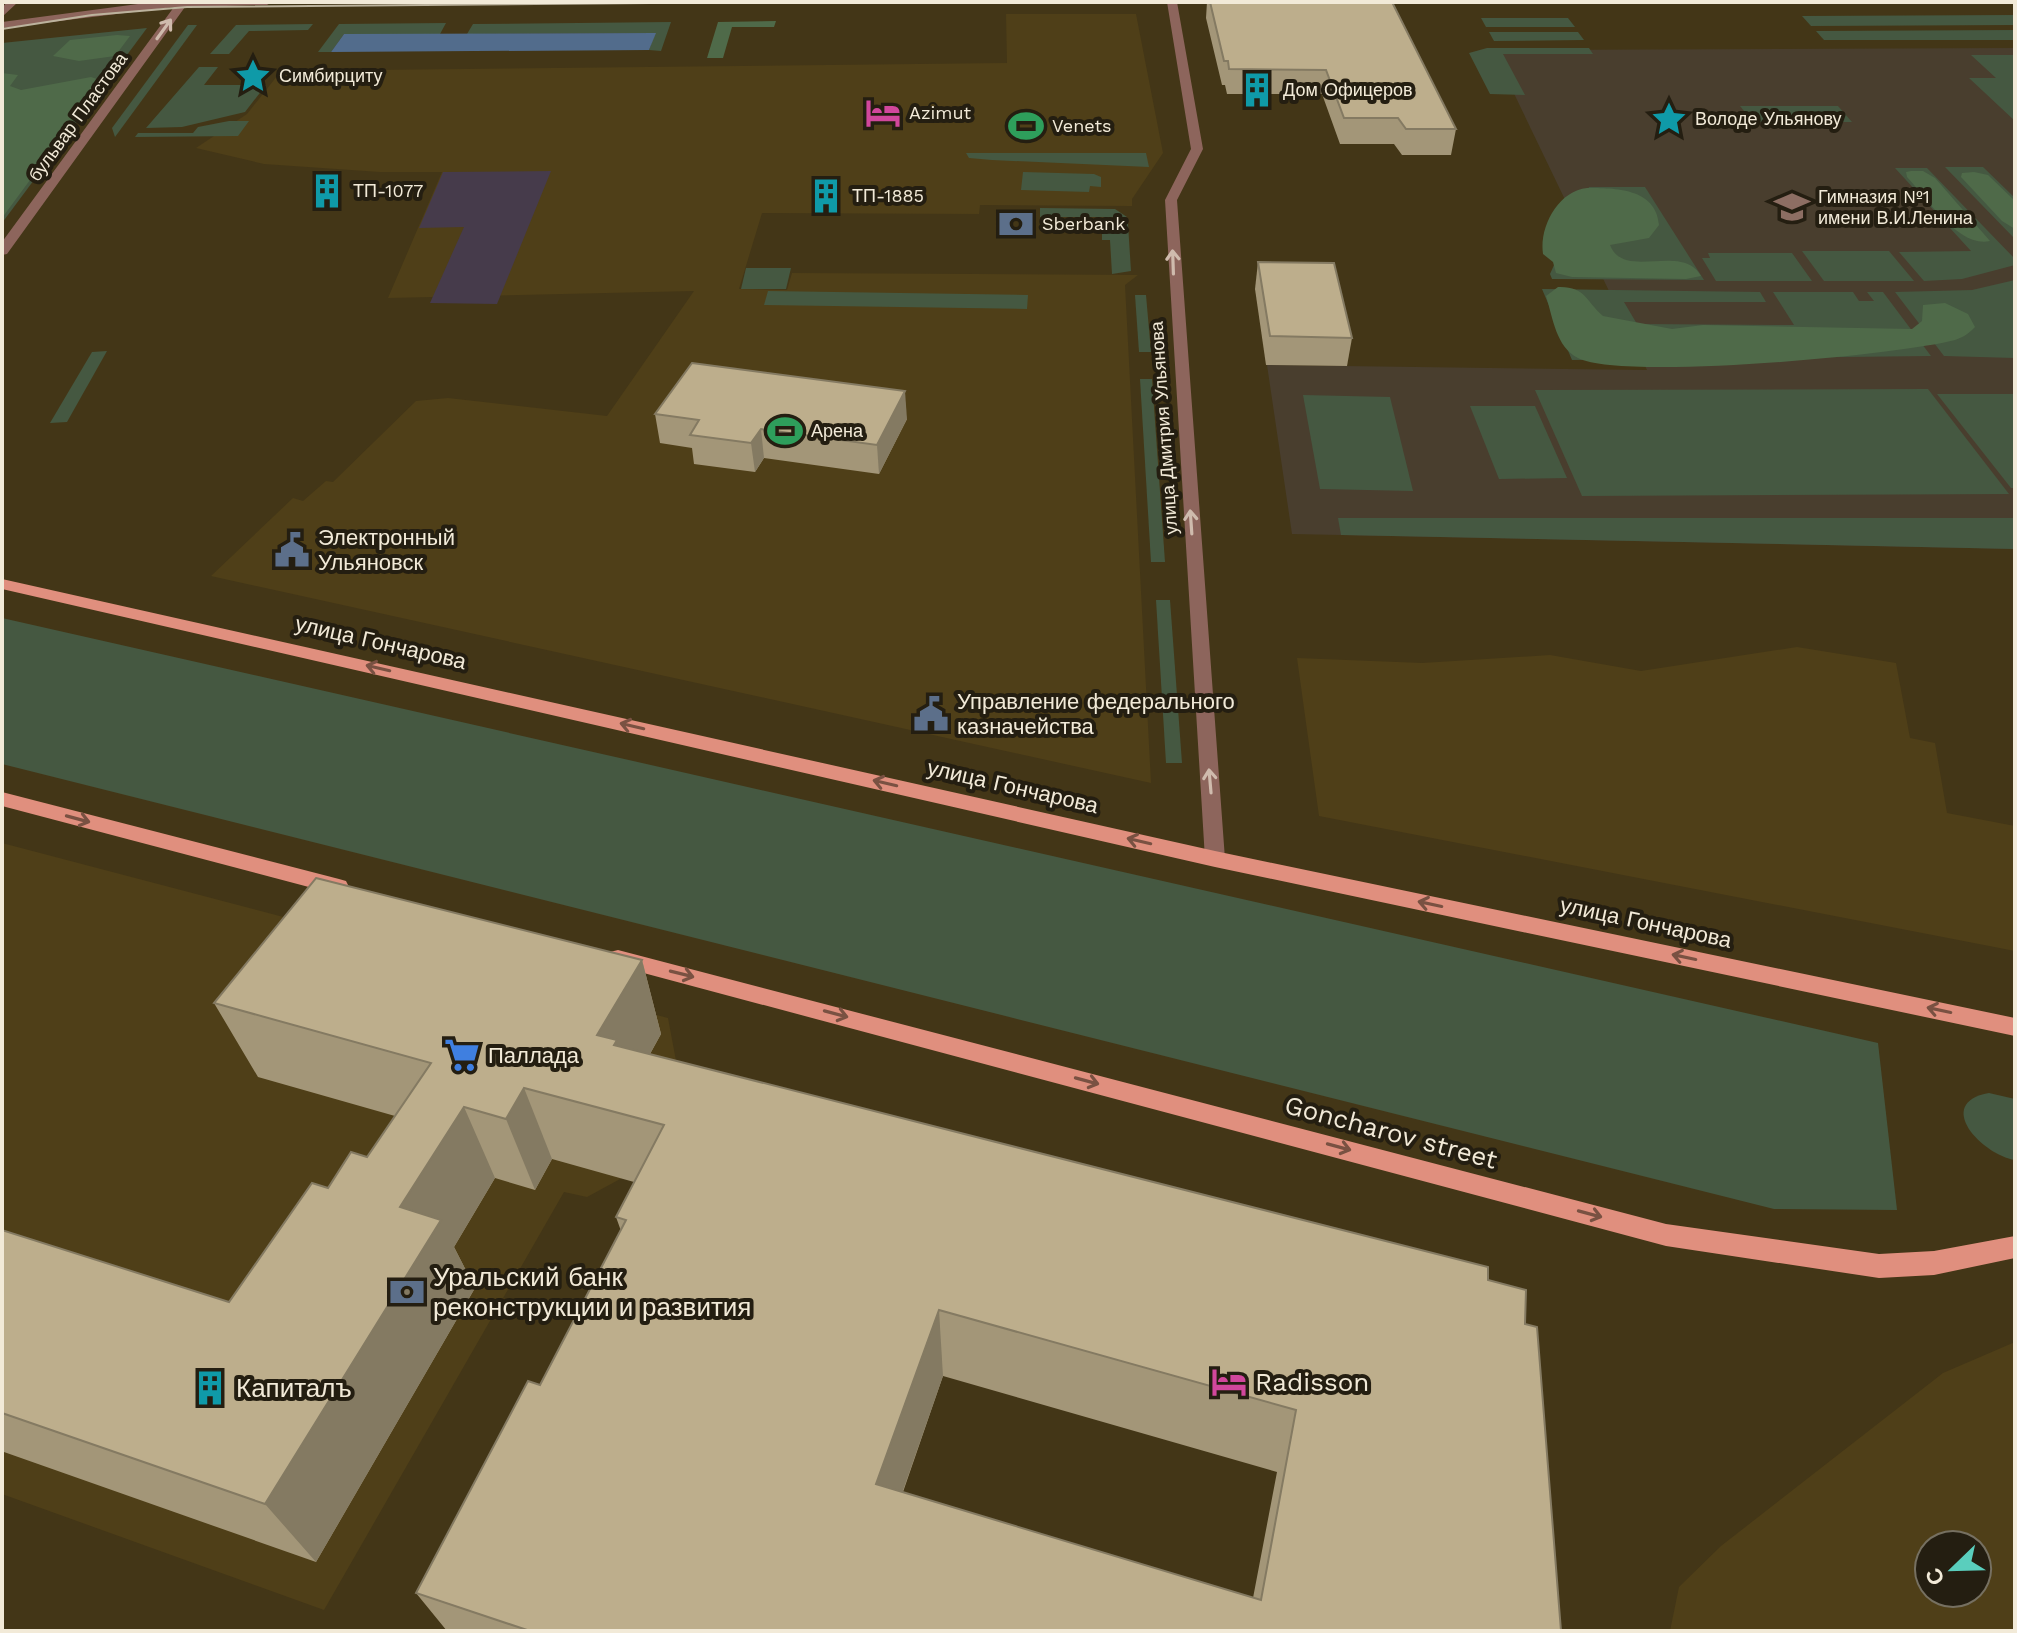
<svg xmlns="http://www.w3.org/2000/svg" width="2017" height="1633" viewBox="0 0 2017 1633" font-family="'Work Sans',sans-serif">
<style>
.built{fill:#4f3f18;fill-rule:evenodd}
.industrial{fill:#463b4b}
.education{fill:#493e2e}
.green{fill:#455841}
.forest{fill:#4f6a49}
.water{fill:#526c8c}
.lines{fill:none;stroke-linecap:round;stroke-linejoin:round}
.minor{fill:#8d655c;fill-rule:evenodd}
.major{fill:#e08f7e;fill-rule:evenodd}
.tram{stroke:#bcb39d;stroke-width:2}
.wall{fill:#a39678;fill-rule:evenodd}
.shaded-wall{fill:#847a62}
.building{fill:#bdae8c;stroke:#847a62;stroke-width:2;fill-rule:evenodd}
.oneway{stroke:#cfbbad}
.oneway2{stroke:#795142}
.labels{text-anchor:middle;stroke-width:8;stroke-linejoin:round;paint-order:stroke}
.far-poi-label{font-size:18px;fill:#f2ead8;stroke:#241e11;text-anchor:start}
.far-street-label{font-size:18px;fill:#f2ead8;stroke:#241e11}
.poi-label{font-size:22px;fill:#f2ead8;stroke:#241e11;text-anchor:start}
.street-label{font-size:22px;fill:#f2ead8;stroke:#241e11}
.near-street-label{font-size:26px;fill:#f2ead8;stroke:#241e11}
.near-poi-label{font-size:26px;fill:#f2ead8;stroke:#241e11;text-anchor:start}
</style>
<rect width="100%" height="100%" fill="#433617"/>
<g class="built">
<polygon points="1006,14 1136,14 1163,153 1132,199 1132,206 980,205 979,214 762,213 739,289 787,290 792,273 1138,275 1125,285 1151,783 211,576 293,498 303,501 326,481 333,482 416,401 448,398 607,416 694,291 388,298 442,172 380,172 264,164 196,148 247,114 281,71 1007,63"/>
<polygon points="1797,647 1896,663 1910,738 1935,743 1947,813 2015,826 2015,951 1319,816 1297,658 1422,663 1550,655 1641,671"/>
<polygon points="2,843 668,1018 680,1082 633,1172 587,1197 564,1192 324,1610 2,1494"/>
<path d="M 2015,1342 L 2015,1631 L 1670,1631 L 1679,1587 L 1721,1546 L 1943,1373 ZM 1929,1545 L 1977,1545 L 1977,1593 L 1929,1593 Z"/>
</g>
<polygon class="industrial" points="551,171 497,304 430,303 464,227 419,228 443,172"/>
<polygon class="education" points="2015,48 2015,549 1292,534 1267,365 1647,370 1493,50"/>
<g class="green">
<polygon points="2015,15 2015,25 1811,26 1802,16"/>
<polygon points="1481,18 1568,18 1575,27 1486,27"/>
<polygon points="671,22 661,51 649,50 655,33 467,34 473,24"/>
<polygon points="446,23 440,34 344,34 331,52 318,52 339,24"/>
<polygon points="313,24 308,30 249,31 229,54 210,54 236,25"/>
<polygon points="188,25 197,25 115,137 112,128"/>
<polygon points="147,28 2,223 2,43"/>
<polygon points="2015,30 2015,40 1824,40 1816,31"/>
<polygon points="1489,32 1578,32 1584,40 1494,41"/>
<polygon points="1487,48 1589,48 1593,54 1503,54 1525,95 1490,94 1469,53"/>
<polygon points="1971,55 2015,55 2015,121 1969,78 1996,78"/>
<polygon points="199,67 218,67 204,85 266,85 245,112 182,127 146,128"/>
<polygon points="1740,106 1838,106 1852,122 1753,122"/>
<polygon points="229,121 249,121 238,136 135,137 138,133 193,133 198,127"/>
<polygon points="966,153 1146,153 1149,167 992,160 969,158"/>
<polygon points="1945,167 1983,167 2015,198 2015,239"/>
<polygon points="1895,168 1927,168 2015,259 2015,265 1962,279 1924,281 1899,252 1971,251"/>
<polygon points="1023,172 1094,174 1101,177 1101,187 1090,186 1089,192 1021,190"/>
<polygon points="1589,187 1645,187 1704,280 1552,279 1550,274"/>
<polygon points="1040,208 1115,209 1127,217 1040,217"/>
<polygon points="1102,224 1128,224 1131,271 1112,274 1110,240 1102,240"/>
<polygon points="1802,251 1889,251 1914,281 1824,281"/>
<polygon points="1708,253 1792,253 1812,281 1716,281 1702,258 1710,258"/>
<polygon points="746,268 791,268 786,289 741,289"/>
<polygon points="2015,280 2015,358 1944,356 1895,292 1972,290"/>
<polygon points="1542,289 1760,292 1766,302 1624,302 1637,324 1794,325 1773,292 1853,292 1859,301 1874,301 1867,292 1883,292 1931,356 1572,360"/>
<polygon points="768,291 1028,295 1027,309 764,305"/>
<polygon points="1135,295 1146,295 1151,352 1139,352"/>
<polygon points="107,351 67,422 50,423 92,352"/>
<polygon points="1140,379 1152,379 1165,562 1151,562"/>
<polygon points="1928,389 2009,494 1582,496 1535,390"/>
<polygon points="1937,394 2015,394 2015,488 2011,488"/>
<polygon points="1303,395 1390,397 1413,491 1320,489"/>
<polygon points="1470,406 1535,406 1567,478 1499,479"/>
<polygon points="1338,518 2015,518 2015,549 1341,535"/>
<polygon points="1156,600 1170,600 1182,763 1166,763"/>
<polygon points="2,618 1878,1043 1897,1210 1774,1209 2,764"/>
<path d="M 1989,1093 L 2015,1099 L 2015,1160 C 1982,1155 1933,1103 1989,1093 Z"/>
</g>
<g class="forest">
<polygon points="776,21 774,27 732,27 723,58 707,58 718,22"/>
<polygon points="117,35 130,36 115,56 79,61 53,56 70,40"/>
<polygon points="2,73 18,75 10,86 21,90 91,77 103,81 2,218"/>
<path d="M 1911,171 L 1923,171 L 1935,178 L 1990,241 C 1958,248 1927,198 1907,177 L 1906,172 Z"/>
<polygon points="1974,172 1988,175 2015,201 2015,229 2002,221 1961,177 1962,173"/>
<path d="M 1587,188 C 1615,188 1656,188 1659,225 L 1649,238 L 1610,245 C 1624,281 1682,242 1701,276 L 1686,279 L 1572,277 L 1556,273 L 1553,262 L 1543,254 C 1539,227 1558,191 1587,188 Z"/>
<path d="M 1558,287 C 1585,286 1586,301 1603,316 L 1672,329 L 1703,325 L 1912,329 L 1922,321 L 1923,305 L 1945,303 L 1968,314 L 1975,327 C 1969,333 1964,337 1955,340 C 1899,355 1623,381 1578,358 C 1556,347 1553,318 1546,296 Z"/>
</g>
<polygon class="water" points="656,33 649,50 331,52 344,34"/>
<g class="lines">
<g class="minor">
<polygon points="7,2 18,2 2,17 2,8"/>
<polygon points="153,2 272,2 267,5 185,7 7,254 2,255 2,242 174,7 2,28 2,22"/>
<polygon points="1167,2 1177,2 1203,149 1177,200 1225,859 1222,864 1208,864 1205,859 1165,200 1191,149"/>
</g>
<g class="major">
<polygon points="2,579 1215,851 2015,1018 2015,1036 1215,867 2,589"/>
<polygon points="2,792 339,879 346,881 349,887 346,893 339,895 2,806"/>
<polygon points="618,950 1666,1224 1879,1254 1934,1251 2015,1236 2015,1258 1934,1275 1879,1278 1666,1246 610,964 607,958 610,952"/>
</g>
<polyline class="tram" points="2,29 92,15 187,7 769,2"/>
</g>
<g class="wall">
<polygon points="1207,2 1392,2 1456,129 1451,155 1402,155 1394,144 1340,144 1322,94 1227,94 1225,85 1222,85 1206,18"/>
<polygon points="1258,262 1352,338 1347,366 1266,365 1255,289"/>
<polygon points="655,414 907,419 879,474 764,458 755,472 694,464 692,448 660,443"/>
<path d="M 642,960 L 661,1034 L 650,1054 L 1488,1280 L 1525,1324 L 1561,1631 L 447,1631 L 416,1593 L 540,1385 L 621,1231 L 616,1217 L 634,1182 L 552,1159 L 535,1190 L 495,1178 L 454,1247 L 475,1288 L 316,1562 L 4,1452 L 2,1452 L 2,1230 L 229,1302 L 328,1188 L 367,1157 L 395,1116 L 258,1077 L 214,1003 ZM 943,1376 L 1277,1472 L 1253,1598 L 903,1492 Z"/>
</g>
<g class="shaded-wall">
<polygon points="905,391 907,419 879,474 877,445"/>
<polygon points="761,429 764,458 755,472 751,443"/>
<polygon points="642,960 661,1034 631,1088 597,1035"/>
<polygon points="524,1088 552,1159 535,1190 506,1119"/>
<polygon points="464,1107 495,1178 454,1247 475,1288 316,1562 265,1504 400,1207"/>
<polygon points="939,1310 943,1376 885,1542 876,1484"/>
</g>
<g class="building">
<polygon points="1210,2 1392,2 1456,129 1406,129 1398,118 1344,118 1326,70 1229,69 1228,61 1224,61"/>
<polygon points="1258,262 1334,263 1352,338 1270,336"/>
<polygon points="692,363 905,391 877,445 761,429 751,443 690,435 699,420 655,414"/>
<path d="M 316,878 L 642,960 L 597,1035 L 617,1040 L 614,1045 L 1488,1267 L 1488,1280 L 1526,1290 L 1525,1324 L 1537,1327 L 1561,1631 L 530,1631 L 416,1593 L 528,1381 L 540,1385 L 626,1220 L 616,1217 L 664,1125 L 524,1088 L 506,1119 L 464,1107 L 400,1207 L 441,1220 L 265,1504 L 2,1413 L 2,1230 L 229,1302 L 312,1183 L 328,1188 L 351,1152 L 367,1157 L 431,1063 L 214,1003 ZM 939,1310 L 1296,1410 L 1261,1600 L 876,1484 Z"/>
</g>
<defs><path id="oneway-shaft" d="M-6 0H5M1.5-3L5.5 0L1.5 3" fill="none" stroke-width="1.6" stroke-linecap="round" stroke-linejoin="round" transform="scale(2)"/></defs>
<g class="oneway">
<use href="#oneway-shaft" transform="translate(164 29) rotate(-54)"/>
<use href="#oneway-shaft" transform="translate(1173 262) rotate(-92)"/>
<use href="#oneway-shaft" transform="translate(1191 522) rotate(-94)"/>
<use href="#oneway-shaft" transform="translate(1210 781) rotate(-95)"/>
</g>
<g class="oneway2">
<use href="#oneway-shaft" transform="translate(378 668) rotate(-167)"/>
<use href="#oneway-shaft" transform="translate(632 726) rotate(-167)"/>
<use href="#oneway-shaft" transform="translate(885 783) rotate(-167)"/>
<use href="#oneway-shaft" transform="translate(78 819) rotate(15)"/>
<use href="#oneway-shaft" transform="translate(1139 841) rotate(-167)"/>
<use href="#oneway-shaft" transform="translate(1430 904) rotate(-168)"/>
<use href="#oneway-shaft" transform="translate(1684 957) rotate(-168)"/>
<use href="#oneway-shaft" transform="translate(682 974) rotate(14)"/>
<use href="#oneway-shaft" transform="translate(1939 1010) rotate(-168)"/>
<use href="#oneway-shaft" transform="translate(836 1014) rotate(15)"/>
<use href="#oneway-shaft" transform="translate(1087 1081) rotate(15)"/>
<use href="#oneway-shaft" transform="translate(1339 1147) rotate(15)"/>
<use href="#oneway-shaft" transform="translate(1590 1214) rotate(15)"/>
</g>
<defs>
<g id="sight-bare" transform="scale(2.76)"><path d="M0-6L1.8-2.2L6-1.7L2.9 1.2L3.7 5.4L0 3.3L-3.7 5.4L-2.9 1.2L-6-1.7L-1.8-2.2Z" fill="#0f9aa8" stroke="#241e11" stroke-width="2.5" paint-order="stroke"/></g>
<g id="building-bare" transform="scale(2.76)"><path d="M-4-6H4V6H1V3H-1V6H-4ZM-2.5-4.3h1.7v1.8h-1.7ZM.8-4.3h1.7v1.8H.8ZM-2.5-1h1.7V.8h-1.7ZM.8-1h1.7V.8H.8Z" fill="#0f9aa8" stroke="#241e11" stroke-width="2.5" paint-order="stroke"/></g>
<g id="hotel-bare" transform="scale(2.76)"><path d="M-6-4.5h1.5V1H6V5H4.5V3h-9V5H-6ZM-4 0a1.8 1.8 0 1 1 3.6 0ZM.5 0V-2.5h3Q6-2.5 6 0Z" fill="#d1479c" stroke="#241e11" stroke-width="2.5" paint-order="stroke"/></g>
<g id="stadium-bare" transform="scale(2.76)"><path d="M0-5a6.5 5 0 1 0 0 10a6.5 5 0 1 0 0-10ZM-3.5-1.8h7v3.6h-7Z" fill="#2e9e5b" stroke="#241e11" stroke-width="2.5" paint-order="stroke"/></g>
<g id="school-bare" transform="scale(2.76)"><path d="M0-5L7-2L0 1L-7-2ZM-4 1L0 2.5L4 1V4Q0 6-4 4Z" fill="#8d6e63" stroke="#241e11" stroke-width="2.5" paint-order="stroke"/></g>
<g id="bank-bare" transform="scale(2.76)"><path d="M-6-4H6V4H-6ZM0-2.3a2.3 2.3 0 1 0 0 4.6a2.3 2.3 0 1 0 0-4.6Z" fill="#5c6f8a" stroke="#241e11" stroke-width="2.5" paint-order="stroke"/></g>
<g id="civic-bare" transform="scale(2.76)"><path d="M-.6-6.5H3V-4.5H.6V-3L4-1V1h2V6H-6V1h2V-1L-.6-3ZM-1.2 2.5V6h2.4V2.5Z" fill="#5c6f8a" stroke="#241e11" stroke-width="2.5" paint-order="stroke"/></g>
<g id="supermarket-bare" transform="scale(2.76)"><path d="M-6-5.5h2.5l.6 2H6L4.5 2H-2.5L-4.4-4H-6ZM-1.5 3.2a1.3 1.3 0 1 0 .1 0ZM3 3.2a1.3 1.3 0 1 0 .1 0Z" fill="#3f7fe0" stroke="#241e11" stroke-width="2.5" paint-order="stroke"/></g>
</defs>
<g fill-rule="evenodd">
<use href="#sight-bare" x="253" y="76"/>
<use href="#building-bare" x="1257" y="90"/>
<use href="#hotel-bare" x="883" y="113"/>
<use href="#sight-bare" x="1669" y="119"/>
<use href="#stadium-bare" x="1026" y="126"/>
<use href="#building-bare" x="327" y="191"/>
<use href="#building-bare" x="826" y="196"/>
<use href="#school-bare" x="1792" y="207"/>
<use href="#bank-bare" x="1016" y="224"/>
<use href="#stadium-bare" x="785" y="431"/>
<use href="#civic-bare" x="292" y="550"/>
<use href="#civic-bare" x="931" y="714"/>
<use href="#supermarket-bare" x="462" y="1055"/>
<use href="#bank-bare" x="407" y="1292"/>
<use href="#hotel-bare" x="1229" y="1382"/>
<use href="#building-bare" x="210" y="1388"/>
</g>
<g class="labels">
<g class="far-poi-label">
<text x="279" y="82">Симбирциту</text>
<text x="1283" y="96">Дом Офицеров</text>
<text x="909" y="119">Azimut</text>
<text x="1695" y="125">Володе Ульянову</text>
<text x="1052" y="132">Venets</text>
<text x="353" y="197">ТП-1077</text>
<text x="852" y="202">ТП-1885</text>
<text x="1818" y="203">Гимназия №1<tspan x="1818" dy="21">имени В.И.Ленина</tspan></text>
<text x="1042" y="230">Sberbank</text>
<text x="811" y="437">Арена</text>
</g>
<g class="far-street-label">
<text transform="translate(78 117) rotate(-54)" y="6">бульвар Пластова</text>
<text transform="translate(1164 428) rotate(-94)" y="6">улица Дмитрия Ульянова</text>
</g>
<g class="poi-label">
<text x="318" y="545">Электронный<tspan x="318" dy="25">Ульяновск</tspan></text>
<text x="957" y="709">Управление федерального<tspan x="957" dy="25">казначейства</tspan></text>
<text x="488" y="1063">Паллада</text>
</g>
<g class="street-label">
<text transform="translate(381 642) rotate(13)" y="8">улица Гончарова</text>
<text transform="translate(1013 786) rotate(13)" y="8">улица Гончарова</text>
<text transform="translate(1646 922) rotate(12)" y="8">улица Гончарова</text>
</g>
<g class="near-street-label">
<text transform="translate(1391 1132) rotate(15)" y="9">Goncharov street</text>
</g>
<g class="near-poi-label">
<text x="433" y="1286">Уральский банк<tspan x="433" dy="30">реконструкции и развития</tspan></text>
<text x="1255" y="1391">Radisson</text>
<text x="236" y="1397">Капиталъ</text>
</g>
</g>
<rect width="2017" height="1633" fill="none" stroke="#f2ead8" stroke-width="8"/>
<g transform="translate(1953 1569) rotate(247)"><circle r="38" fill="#241e11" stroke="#767061" stroke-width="2"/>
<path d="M0-6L14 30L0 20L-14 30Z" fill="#5acebd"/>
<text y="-12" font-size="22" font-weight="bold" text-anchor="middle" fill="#f2ead8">С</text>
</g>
</svg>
